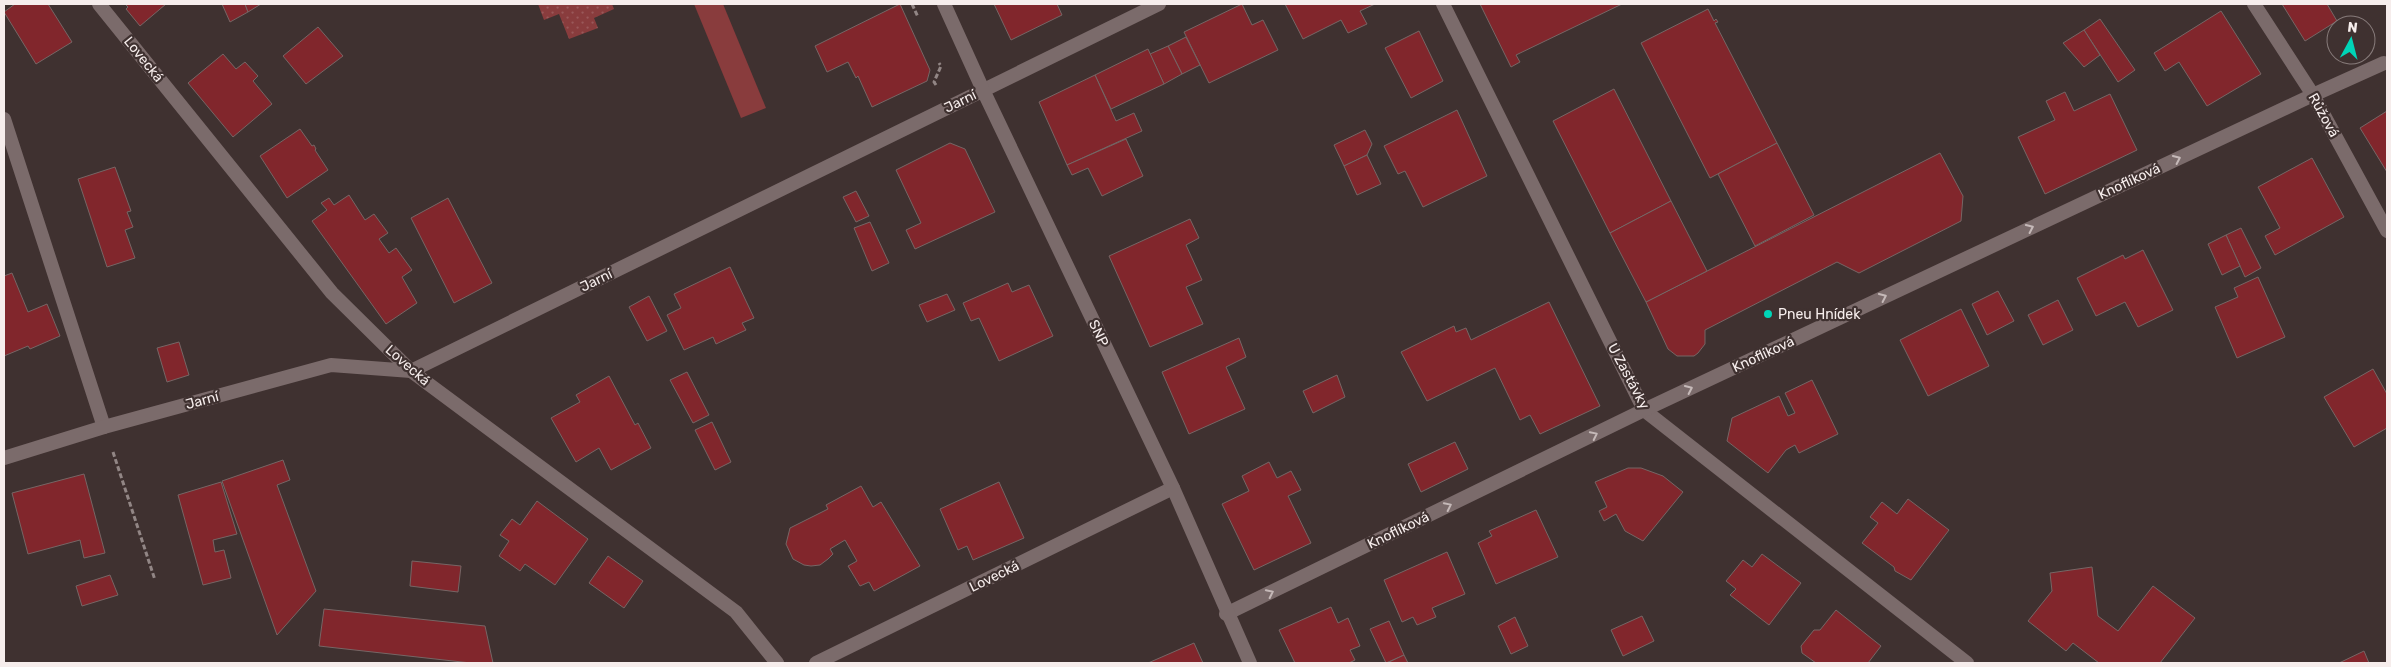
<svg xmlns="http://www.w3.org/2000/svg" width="2391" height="667" viewBox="0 0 2391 667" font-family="Rubik,sans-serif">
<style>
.green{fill:url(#green-dots)}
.pitch{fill:#893c3d}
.building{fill:#81262c;stroke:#766665}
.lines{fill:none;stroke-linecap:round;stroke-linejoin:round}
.path{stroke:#928685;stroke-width:3;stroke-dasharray:5 2.5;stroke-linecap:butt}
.service{stroke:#7b6b6b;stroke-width:14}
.minor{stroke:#7b6b6b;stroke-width:14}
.tertiary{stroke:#7b6b6b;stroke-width:14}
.oneway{stroke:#c5b9b8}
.poi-dot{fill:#00d5b7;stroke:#3f3130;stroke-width:2}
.labels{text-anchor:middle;stroke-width:4.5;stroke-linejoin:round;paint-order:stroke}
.street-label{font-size:14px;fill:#f6edec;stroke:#3f3130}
.poi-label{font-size:14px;fill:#f6edec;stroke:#3f3130;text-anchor:start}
</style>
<defs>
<pattern id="green-dots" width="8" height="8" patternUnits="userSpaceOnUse" patternTransform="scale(1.25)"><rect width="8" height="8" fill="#893c3d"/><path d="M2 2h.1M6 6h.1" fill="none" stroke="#9a5859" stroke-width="1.8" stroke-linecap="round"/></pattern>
</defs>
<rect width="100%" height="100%" fill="#3f3130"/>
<polygon class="green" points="538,4 612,4 614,9 594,18 598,28 569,39 559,14 544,20"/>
<polygon class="pitch" points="694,4 723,4 766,108 741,118"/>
<g class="building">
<polygon points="15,4 48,4 72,42 36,64 4,12"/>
<polygon points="125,4 166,4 140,26 126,9 128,7"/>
<polygon points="222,4 245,4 248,12 230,22"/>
<polygon points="245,4 261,4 248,12"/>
<polygon points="900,4 930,70 927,81 872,107 858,76 856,78 848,62 827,72 815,46"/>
<polygon points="994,4 1057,4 1062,15 1011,40"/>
<polygon points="1242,4 1252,25 1263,20 1278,50 1209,83 1184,32"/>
<polygon points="1285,4 1375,4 1360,11 1367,24 1348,33 1341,20 1303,39"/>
<polygon points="1480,4 1622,4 1516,55 1520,62 1511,67"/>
<polygon points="2282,4 2327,4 2337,21 2305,41"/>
<polygon points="1708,9 1714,21 1716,19 1718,22 1715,23 1777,143 1710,178 1641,43"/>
<polygon points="2221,11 2261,74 2207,106 2179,62 2165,71 2154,53"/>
<polygon points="2100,19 2135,70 2118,82 2084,30"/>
<polygon points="318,27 343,56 306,84 283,56"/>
<polygon points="2084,30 2100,55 2084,67 2063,43"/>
<polygon points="1419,31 1443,81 1411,98 1385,48"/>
<polygon points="1186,37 1200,65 1182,74 1168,46"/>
<polygon points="1168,46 1182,74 1164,84 1150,54"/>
<polygon points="1148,49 1164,84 1111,109 1095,75"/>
<polygon points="223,54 236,69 245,62 258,76 253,81 272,104 233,137 188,83"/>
<polygon points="1095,75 1116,121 1134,113 1142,131 1067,165 1039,102"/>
<polygon points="1614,89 1671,201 1610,233 1553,121"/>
<polygon points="2065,92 2074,111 2110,94 2137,150 2045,194 2018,137 2055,120 2046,101"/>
<polygon points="1457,110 1487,176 1423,207 1405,171 1398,174 1384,146"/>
<polygon points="2387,111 2387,172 2360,128"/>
<polygon points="300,129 312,146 314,145 316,149 315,150 328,170 287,198 260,156"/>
<polygon points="1365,130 1372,144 1367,155 1344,166 1334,145"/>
<polygon points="1126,139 1143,176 1102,196 1088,168 1072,175 1067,165"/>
<polygon points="950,143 965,149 995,212 915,249 906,230 921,223 896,170"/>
<polygon points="1777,143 1814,215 1755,246 1718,174"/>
<polygon points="1940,153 1963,196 1961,221 1859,273 1837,262 1705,330 1705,344 1698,353 1694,356 1677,356 1668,349 1646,302"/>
<polygon points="1367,155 1381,184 1357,195 1344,166"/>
<polygon points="2312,158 2344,217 2275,255 2265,236 2280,228 2258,187"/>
<polygon points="115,167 131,211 127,212 133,227 125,230 135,258 107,267 78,179"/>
<polygon points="856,191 869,216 856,222 843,197"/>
<polygon points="349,195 365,220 374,214 388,233 379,239 389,253 396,248 412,270 402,277 417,303 386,324 312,221 327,210 321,203 329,198 334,205"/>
<polygon points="448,198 492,283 454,303 411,218"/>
<polygon points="1671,201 1707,271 1646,302 1610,233"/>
<polygon points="1190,219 1199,238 1186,245 1202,280 1186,287 1203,324 1150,347 1109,256"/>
<polygon points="870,222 889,263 872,271 854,228"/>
<polygon points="2241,228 2261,268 2245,277 2226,235"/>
<polygon points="2226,235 2240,266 2222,275 2208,244"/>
<polygon points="2143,250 2173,310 2138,327 2125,302 2096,316 2077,278 2123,255 2125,259"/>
<polygon points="730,267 754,318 742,323 746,330 716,344 713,337 684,350 667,315 681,308 674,294"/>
<polygon points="12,273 28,312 47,304 60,336 30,349 28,346 4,356 4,276"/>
<polygon points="2258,277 2285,337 2237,358 2215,307 2238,297 2234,288"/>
<polygon points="1008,283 1012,292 1029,285 1053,336 999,361 979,318 971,321 963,303"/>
<polygon points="1998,291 2014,321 1987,335 1972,304"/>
<polygon points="947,294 955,310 927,322 919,305"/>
<polygon points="649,296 667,331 647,341 629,307"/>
<polygon points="2058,300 2073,330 2043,345 2028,315"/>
<polygon points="1549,302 1600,406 1540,434 1530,415 1520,420 1495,368 1427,401 1401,352 1454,326 1456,332 1466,328 1471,340"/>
<polygon points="1961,309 1989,366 1928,396 1900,340"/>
<polygon points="1239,338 1246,357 1226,367 1245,409 1189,434 1162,372"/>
<polygon points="179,342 189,375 167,382 157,348"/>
<polygon points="2373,369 2387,394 2387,428 2354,447 2324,397"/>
<polygon points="687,372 709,415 693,423 670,380"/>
<polygon points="1337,375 1345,397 1313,413 1303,391"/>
<polygon points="609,376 635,425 638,423 651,448 611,470 599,448 576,462 551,418 580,402 576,395"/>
<polygon points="1812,380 1838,434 1799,453 1795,445 1786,450 1768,473 1727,441 1732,418 1779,396 1788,416 1795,413 1785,393"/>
<polygon points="712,422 731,462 715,470 695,430"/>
<polygon points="1455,442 1468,469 1421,492 1408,464"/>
<polygon points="283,460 290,480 277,485 316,591 277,635 222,481"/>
<polygon points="1269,462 1277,478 1291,471 1301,490 1288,496 1311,543 1254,570 1222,504 1249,491 1242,476"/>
<polygon points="1628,468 1641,468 1663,476 1683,492 1643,541 1625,531 1616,514 1604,521 1599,511 1607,507 1595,482"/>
<polygon points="84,474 105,553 84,558 80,540 28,554 12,493"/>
<polygon points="221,482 237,534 213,540 215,552 224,550 231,578 203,585 178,495"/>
<polygon points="999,482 1024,538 973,560 967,546 958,550 940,509"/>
<polygon points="861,486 873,507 881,502 920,566 874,591 869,582 860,586 848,566 857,561 845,540 830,549 833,554 828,559 820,565 811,566 804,565 793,559 786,544 790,528 828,509 826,505"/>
<polygon points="1908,499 1949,530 1911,580 1895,571 1894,567 1862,543 1878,523 1870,517 1882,502 1897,514"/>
<polygon points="537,501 588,539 555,585 525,564 520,571 499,556 509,541 500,535 512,519 520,525"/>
<polygon points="1536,510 1558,557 1496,584 1478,543 1492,536 1489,531"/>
<polygon points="1447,552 1465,594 1432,608 1436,617 1417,625 1413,617 1402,622 1384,580"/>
<polygon points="1762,554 1801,583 1769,625 1730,595 1736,589 1726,581 1743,560 1752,567"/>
<polygon points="608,556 643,581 624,608 589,583"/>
<polygon points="412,561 461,566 458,592 410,586"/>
<polygon points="2092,567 2098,616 2118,631 2153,586 2195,618 2160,663 2099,663 2073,643 2066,651 2028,621 2052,591 2050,573"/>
<polygon points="110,575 118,595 82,606 76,586"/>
<polygon points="1331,607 1338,623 1348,618 1360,646 1350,650 1355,660 1349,663 1295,663 1279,630"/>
<polygon points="324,609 485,626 493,663 471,663 319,646"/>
<polygon points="1836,610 1881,646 1868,663 1816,663 1802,653 1801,646 1814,630 1820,630"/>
<polygon points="1642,616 1654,641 1623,656 1611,630"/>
<polygon points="1515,617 1528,646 1511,654 1498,626"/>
<polygon points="1389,621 1404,655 1386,663 1370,629"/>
<polygon points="1194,643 1203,663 1148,663"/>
<polygon points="2364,651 2369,663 2339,663"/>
<polygon points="1404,655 1408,663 1387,663"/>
</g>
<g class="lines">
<g class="path">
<polyline points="912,4 918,17"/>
<polyline points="936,85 934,82 941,66 939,63"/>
<polyline points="113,452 155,580"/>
</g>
<polyline class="service" points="2313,95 2384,63"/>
<g class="minor">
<polyline points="99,4 332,293 411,371 736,612 777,663"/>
<polyline points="1443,4 1644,410 1967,663"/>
<polyline points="2254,4 2313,95 2387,231"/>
<polyline points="4,119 104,427"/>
<polyline points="4,458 104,427 331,365 411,371 1159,4"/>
<polyline points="1226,614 1644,410 2313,95"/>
<polyline points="816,663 1173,488"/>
</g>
<polyline class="tertiary" points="944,4 983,90 1173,488 1250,663"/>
</g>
<defs><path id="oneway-chevron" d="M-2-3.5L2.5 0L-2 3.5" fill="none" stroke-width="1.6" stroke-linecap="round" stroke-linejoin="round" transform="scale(1.25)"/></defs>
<g class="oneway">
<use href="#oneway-chevron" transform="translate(2177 159) rotate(-25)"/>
<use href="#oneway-chevron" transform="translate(2030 228) rotate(-25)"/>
<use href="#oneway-chevron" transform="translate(1883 297) rotate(-25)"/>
<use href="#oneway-chevron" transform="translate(1689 389) rotate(-25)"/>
<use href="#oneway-chevron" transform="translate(1594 435) rotate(-26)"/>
<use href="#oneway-chevron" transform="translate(1448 506) rotate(-26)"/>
<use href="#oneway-chevron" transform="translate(1270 593) rotate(-26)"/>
</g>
<circle class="poi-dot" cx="1768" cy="314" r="5"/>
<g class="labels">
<g class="street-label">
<text transform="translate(144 59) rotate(51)" y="5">Lovecká</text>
<text transform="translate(960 101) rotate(-26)" y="5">Jarní</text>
<text transform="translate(2324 115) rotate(61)" y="5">Růžová</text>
<text transform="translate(2129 181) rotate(-25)" y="5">Knoflíková</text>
<text transform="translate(596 280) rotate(-26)" y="5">Jarní</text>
<text transform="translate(1099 333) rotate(64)" y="5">SNP</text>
<text transform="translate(1763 354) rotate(-25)" y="5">Knoflíková</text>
<text transform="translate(408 365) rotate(41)" y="5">Lovecká</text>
<text transform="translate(1629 376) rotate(62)" y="5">U Zastávky</text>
<text transform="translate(202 400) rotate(-15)" y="5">Jarní</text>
<text transform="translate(1398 530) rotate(-26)" y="5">Knoflíková</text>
<text transform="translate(994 576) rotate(-26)" y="5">Lovecká</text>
</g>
<g class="poi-label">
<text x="1778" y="319">Pneu Hnídek</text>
</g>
</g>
<rect width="2391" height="667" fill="none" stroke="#f6edec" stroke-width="10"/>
<g transform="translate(2351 40) rotate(7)"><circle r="24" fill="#3f3130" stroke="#887c7b"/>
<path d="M0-4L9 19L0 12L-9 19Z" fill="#00d5b7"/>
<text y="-8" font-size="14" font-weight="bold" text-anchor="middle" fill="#f6edec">N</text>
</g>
</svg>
